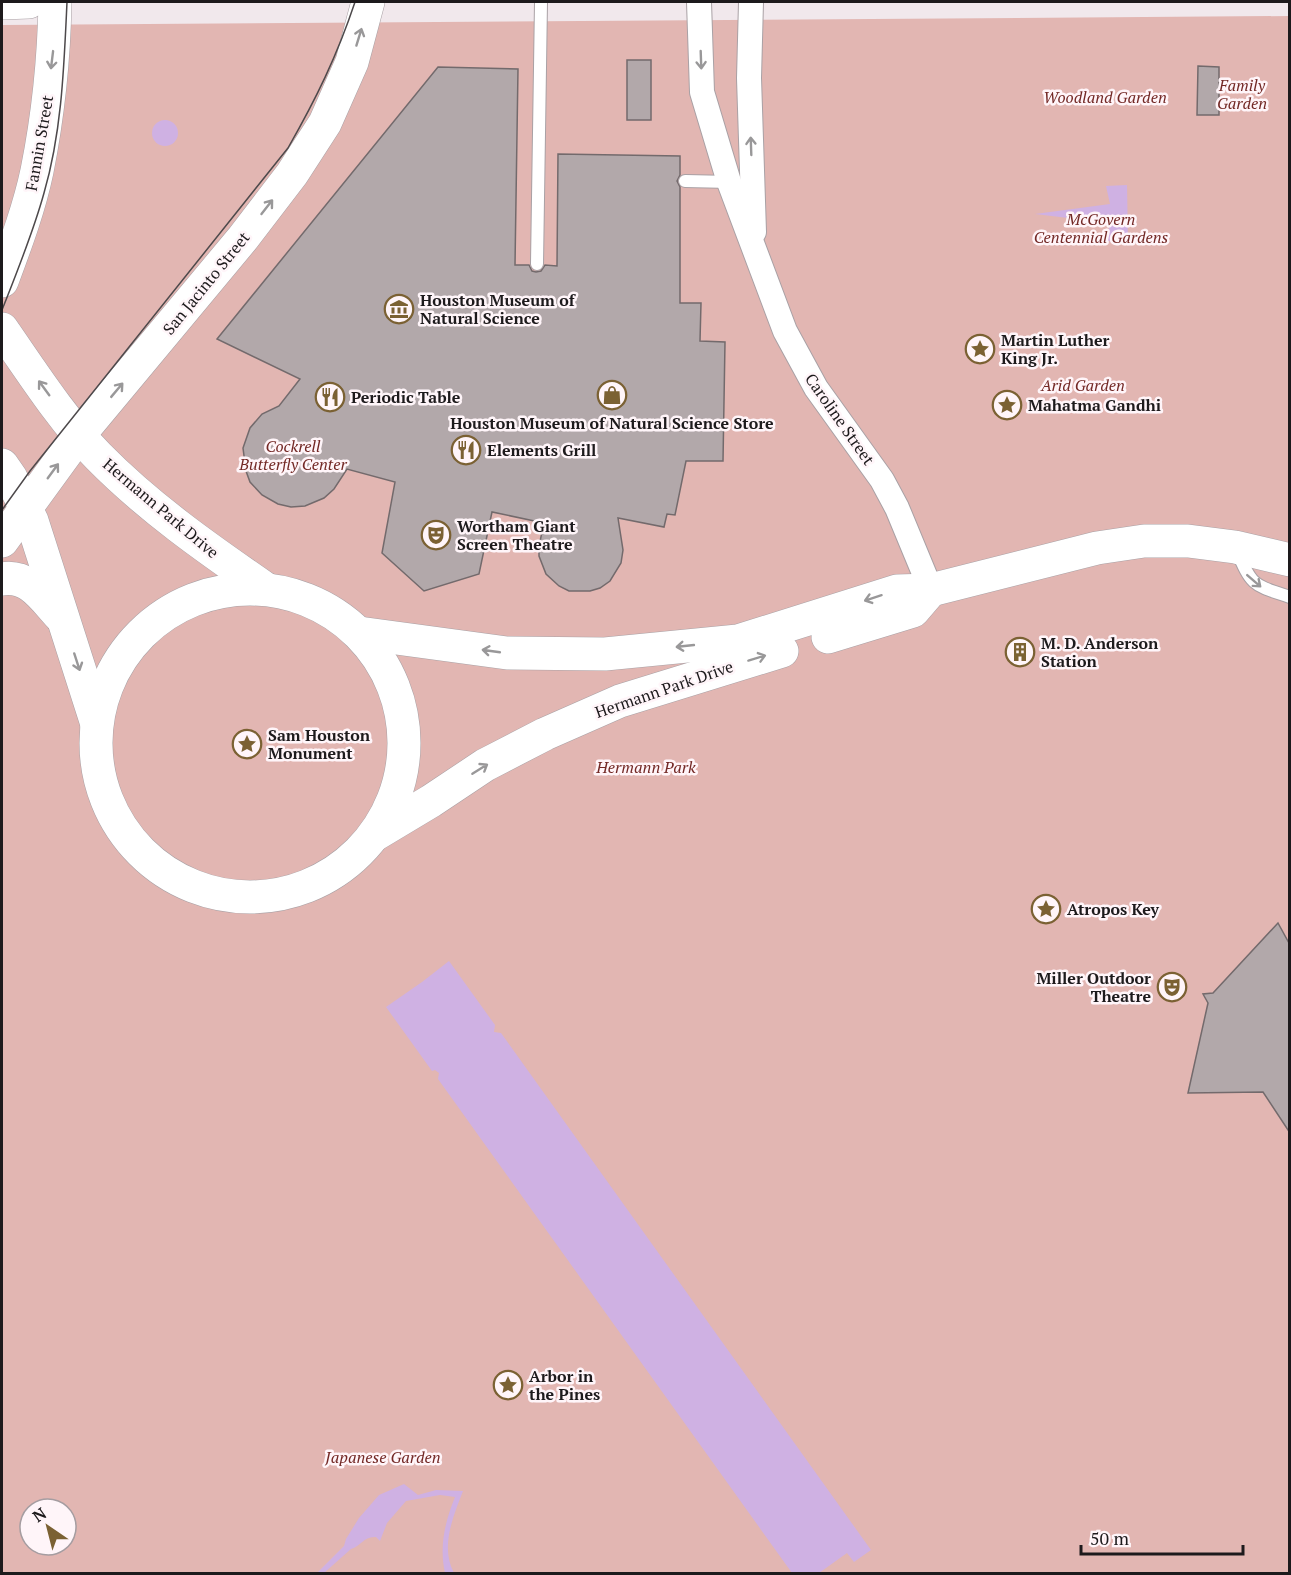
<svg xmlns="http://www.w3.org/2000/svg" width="1291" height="1575" viewBox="0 0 1291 1575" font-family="'PT Serif',serif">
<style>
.green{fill:#e2b6b2;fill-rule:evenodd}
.water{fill:#cfb1e3}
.building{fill:#b2a8aa;stroke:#736a6c;stroke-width:1.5}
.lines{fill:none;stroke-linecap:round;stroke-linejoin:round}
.lane-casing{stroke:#a9a1a5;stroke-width:14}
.street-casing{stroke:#a9a1a5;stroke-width:26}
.secondary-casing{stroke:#a9a1a5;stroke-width:34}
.primary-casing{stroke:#a9a1a5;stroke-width:34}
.lane{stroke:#fff;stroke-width:12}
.street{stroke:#fff;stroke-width:24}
.secondary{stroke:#fff;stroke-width:33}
.primary{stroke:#fff;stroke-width:33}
.tram{stroke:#4d494b;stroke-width:1.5}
.oneway{stroke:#999899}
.labels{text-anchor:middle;stroke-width:5;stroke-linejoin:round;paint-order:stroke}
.park-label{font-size:16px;font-style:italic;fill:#732825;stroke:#fff5f9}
.street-label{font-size:16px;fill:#1d1a1c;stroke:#fff5f9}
.poi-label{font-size:16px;font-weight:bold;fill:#1d1a1c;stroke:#fff5f9;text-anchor:start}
</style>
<rect width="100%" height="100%" fill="#f1e8ec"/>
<path class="green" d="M 1289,16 L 1289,1573 L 2,1573 L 2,25 ZM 30,1509 L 66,1509 L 66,1545 L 30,1545 Z"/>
<g class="water">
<circle cx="165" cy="133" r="13"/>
<polygon points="1127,185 1128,242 1106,241 1110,223 1035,214 1110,204 1106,186"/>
<polygon points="449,961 495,1025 494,1032 501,1033 871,1550 854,1562 847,1553 819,1573 792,1573 438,1079 439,1073 435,1070 432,1071 386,1007 422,982"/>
<path d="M 404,1484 L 418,1495 L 436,1490 L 463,1491 C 453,1517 440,1547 454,1573 L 445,1573 C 439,1546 445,1522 455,1497 L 440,1495 L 406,1501 L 387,1523 L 380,1541 L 376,1537 C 364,1536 361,1546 351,1549 L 324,1573 L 317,1573 L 344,1546 L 346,1539 L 359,1518 L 379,1495 Z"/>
</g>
<g class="building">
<rect x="627" y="60" width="24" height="60"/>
<polygon points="1198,66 1219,67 1219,115 1197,115"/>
<polygon points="438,67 518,69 515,265 529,265 532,271 536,272 541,271 545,265 557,266 558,154 680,156 680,175 677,181 680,187 680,303 701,303 700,341 725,342 723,461 686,461 675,515 667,514 664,527 618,518 623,550 621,563 610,581 600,588 590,591 569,591 559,586 546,574 539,556 539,546 544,523 492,512 479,574 424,591 382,553 395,482 347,469 334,489 324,498 305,506 291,507 278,504 262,495 250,482 246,471 243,448 250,428 262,414 279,406 300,379 217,339"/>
<polygon points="1278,923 1290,945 1290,1133 1263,1092 1188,1093 1208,1003 1203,994 1213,993"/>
</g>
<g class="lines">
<g class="lane-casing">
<g id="lane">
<polyline points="685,181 731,182"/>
<polyline points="537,264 541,2"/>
<path d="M 1237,551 C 1252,587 1254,585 1290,597"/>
</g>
</g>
<g class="street-casing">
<g id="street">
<polyline points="699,2 702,92 729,182 785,331 816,388 882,480 897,508 931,590"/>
<polyline points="751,2 749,78 754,232"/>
</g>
</g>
<g class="secondary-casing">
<g id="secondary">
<polyline points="2,3 29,2"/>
<path d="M 2,329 C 32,372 61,418 98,456 C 148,507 208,549 266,589"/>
<polyline points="2,465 11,478 32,521 96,721"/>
<circle cx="250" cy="743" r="154"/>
<polyline points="359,633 507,653 605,654 738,641 897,591 931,590 1097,548 1144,541 1188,541 1235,547 1290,560"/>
<polyline points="828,637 913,611 931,590"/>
<polyline points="376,834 431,801 485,765 545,734 620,701 782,651"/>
</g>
</g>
<g class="primary-casing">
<g id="primary">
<path d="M 2,281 C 15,246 29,209 37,171 C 48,116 54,58 55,2"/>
<polyline points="2,541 79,435 243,238 292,174 325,123 352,62 368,2"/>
<path d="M 2,579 C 29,574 44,599 61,617"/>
</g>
</g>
<use href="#lane" class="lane"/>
<use href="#street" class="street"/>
<use href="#secondary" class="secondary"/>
<use href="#primary" class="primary"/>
<g class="tram">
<path d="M 2,310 C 17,272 33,233 44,193 C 62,131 64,66 67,2"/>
<path d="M 2,510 L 30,471 L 288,148 C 316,99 337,56 355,2"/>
</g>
</g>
<defs><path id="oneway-shaft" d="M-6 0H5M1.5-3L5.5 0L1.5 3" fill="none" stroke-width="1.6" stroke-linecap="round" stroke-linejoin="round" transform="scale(1.5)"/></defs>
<g class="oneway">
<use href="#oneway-shaft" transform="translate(359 37) rotate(-73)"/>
<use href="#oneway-shaft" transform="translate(52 60) rotate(97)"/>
<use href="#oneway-shaft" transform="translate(701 60) rotate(88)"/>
<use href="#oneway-shaft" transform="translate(751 146) rotate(-92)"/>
<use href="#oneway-shaft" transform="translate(267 207) rotate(-52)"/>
<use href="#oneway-shaft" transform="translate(44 388) rotate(-126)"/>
<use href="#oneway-shaft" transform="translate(117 390) rotate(-50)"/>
<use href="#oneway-shaft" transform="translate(53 471) rotate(-54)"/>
<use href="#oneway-shaft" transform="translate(1254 581) rotate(41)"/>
<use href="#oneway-shaft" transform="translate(873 598) rotate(162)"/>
<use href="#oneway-shaft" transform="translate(685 646) rotate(174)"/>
<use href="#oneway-shaft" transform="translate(491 651) rotate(-172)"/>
<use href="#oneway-shaft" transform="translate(757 658) rotate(-17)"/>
<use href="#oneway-shaft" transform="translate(77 662) rotate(72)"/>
<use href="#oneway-shaft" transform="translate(480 769) rotate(-32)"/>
</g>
<defs>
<g id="museum-ring" transform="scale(1.5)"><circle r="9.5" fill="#fff5f9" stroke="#7b6133" stroke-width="1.5"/><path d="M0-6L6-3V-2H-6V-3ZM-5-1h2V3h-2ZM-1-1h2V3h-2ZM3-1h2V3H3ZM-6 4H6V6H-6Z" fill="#7b6133"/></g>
<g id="sight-ring" transform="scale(1.5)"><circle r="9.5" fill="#fff5f9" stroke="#7b6133" stroke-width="1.5"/><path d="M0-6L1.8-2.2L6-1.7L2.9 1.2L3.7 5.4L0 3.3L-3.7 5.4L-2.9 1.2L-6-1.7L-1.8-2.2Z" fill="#7b6133"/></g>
<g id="shop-ring" transform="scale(1.5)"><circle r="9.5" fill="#fff5f9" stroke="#7b6133" stroke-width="1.5"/><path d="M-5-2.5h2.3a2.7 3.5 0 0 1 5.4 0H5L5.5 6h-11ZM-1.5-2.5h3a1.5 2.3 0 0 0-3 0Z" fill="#7b6133"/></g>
<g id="restaurant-ring" transform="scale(1.5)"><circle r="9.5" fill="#fff5f9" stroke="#7b6133" stroke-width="1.5"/><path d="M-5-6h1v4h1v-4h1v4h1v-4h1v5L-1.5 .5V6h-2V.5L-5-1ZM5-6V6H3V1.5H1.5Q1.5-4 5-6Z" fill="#7b6133"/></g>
<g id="theatre-ring" transform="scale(1.5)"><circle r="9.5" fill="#fff5f9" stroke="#7b6133" stroke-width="1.5"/><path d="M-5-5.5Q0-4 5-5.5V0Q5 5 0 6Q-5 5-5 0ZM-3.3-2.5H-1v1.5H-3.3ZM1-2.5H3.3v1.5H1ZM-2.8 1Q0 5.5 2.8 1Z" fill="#7b6133"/></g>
<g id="building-ring" transform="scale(1.5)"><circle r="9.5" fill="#fff5f9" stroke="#7b6133" stroke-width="1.5"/><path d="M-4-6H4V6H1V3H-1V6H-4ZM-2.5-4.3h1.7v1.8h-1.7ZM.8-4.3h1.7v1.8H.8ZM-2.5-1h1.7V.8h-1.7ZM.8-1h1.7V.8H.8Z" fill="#7b6133"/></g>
</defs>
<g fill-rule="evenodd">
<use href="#museum-ring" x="399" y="309"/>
<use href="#sight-ring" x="980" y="349"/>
<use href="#shop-ring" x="612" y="395"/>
<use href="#restaurant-ring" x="330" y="397"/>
<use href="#sight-ring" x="1007" y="405"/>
<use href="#restaurant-ring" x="466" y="450"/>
<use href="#theatre-ring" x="436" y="535"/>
<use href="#building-ring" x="1020" y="652"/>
<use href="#sight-ring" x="247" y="744"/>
<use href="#sight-ring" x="1046" y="909"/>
<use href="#theatre-ring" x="1172" y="987"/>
<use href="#sight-ring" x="508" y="1385"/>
</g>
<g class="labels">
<g class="park-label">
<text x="1242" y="91">Family<tspan x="1242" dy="18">Garden</tspan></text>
<text x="1105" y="103">Woodland Garden</text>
<text x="1101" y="225">McGovern<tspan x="1101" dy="18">Centennial Gardens</tspan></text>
<text x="1083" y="391">Arid Garden</text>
<text x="293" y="452">Cockrell<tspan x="293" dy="18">Butterfly Center</tspan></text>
<text x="646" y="773">Hermann Park</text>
<text x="383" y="1463">Japanese Garden</text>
</g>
<g class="street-label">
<text transform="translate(39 143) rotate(-80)" y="6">Fannin Street</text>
<text transform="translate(206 283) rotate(-51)" y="6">San Jacinto Street</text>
<text transform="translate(840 419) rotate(55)" y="6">Caroline Street</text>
<text transform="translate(161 508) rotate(40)" y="6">Hermann Park Drive</text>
<text transform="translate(664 689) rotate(-19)" y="6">Hermann Park Drive</text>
</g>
<g class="poi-label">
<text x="420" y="306">Houston Museum of<tspan x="420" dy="18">Natural Science</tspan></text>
<text x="1001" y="346">Martin Luther<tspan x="1001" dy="18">King Jr.</tspan></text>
<text x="351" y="403">Periodic Table</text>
<text x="1028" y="411">Mahatma Gandhi</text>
<text x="612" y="429" text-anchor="middle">Houston Museum of Natural Science Store</text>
<text x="487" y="456">Elements Grill</text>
<text x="457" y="532">Wortham Giant<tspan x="457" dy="18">Screen Theatre</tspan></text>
<text x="1041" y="649">M. D. Anderson<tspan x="1041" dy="18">Station</tspan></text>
<text x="268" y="741">Sam Houston<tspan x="268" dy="18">Monument</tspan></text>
<text x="1067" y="915">Atropos Key</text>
<text x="1151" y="984" text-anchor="end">Miller Outdoor<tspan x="1151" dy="18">Theatre</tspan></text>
<text x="529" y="1382">Arbor in<tspan x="529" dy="18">the Pines</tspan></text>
</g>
</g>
<rect width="1291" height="1575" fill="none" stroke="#1d1a1c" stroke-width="6"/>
<g transform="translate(48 1527) rotate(325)"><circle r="28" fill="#fff5f9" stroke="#a59da1" stroke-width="1.5"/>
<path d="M0-4.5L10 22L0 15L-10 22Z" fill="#7b6133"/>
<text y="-9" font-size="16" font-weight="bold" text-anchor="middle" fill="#1d1a1c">N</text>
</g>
<path d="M1081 1545v9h162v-9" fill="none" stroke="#1d1a1c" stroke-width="3"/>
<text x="1090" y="1545" font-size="18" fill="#1d1a1c" stroke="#fff5f9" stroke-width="4.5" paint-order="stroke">50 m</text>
</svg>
